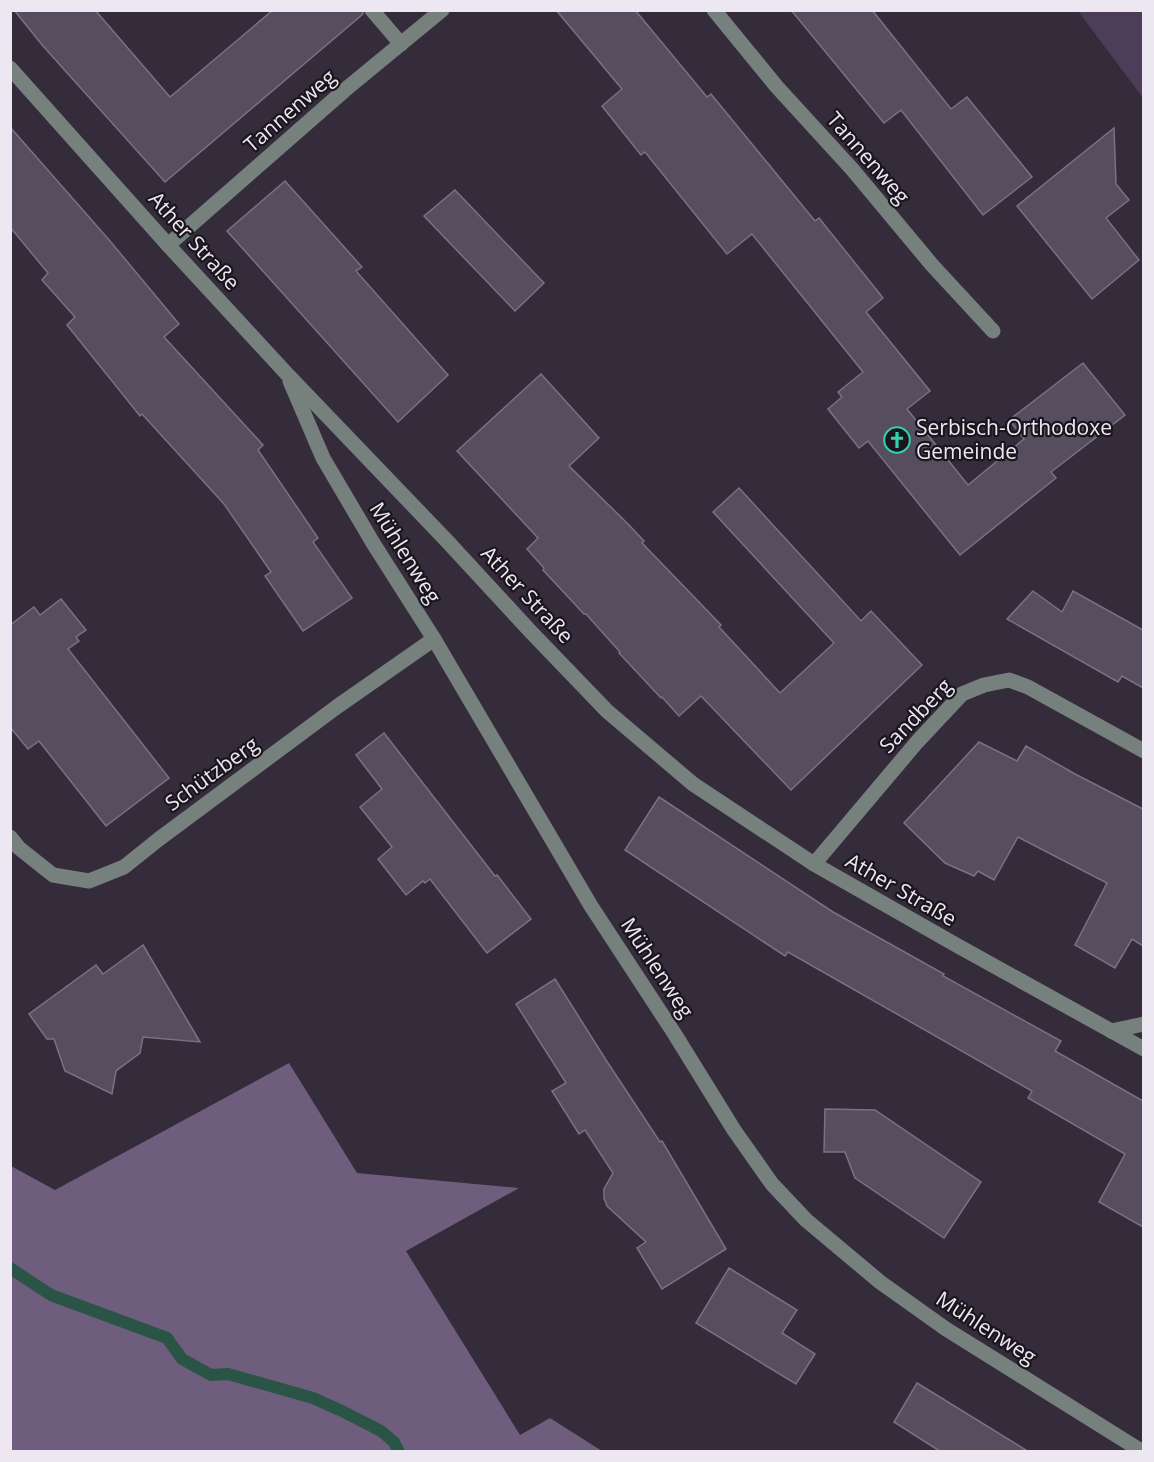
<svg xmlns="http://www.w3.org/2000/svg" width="1154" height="1462" viewBox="0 0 1154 1462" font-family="'Open Sans',sans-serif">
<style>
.green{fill:#4c3d58}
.forest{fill:#6e5d7c}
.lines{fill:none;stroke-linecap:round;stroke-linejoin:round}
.stream{stroke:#2a5446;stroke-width:12}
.building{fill:#564d5e;stroke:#7b7184;stroke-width:1.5}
.minor{stroke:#76817d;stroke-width:15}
.labels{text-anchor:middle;stroke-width:4.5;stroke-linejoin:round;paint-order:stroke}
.street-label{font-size:21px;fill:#ede7f1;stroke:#1a161d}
.poi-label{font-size:21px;fill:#ede7f1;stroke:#1a161d;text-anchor:start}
</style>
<rect width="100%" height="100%" fill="#342b3b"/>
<polygon class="green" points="1078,11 1143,11 1143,98"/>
<polygon class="forest" points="289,1063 357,1173 519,1188 406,1251 520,1435 550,1418 602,1451 11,1451 11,1166 55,1190"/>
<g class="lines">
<polyline class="stream" points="10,1268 51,1295 167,1338 182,1359 211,1375 228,1374 313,1398 342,1411 381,1431 394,1442 399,1452"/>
</g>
<g class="building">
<polygon points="14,10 95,10 170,97 273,10 362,10 363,14 165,182 43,46"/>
<polygon points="556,10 635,10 707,97 711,94 815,221 819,218 883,298 866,312 930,391 907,409 968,485 1024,439 1009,420 1083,363 1125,415 1051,472 1056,478 960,555 868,441 859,448 828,409 842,397 838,392 863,372 752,234 727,254 645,152 641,155 602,106 622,89"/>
<polygon points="791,10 872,10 951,109 967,97 1032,177 983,215 901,110 884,123"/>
<polygon points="10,127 110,241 179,324 164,337 263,445 258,450 318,538 313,542 352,598 303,631 265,576 271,572 224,504 142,414 140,416 67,325 75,317 42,280 48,273 10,227"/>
<polygon points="1114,128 1116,184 1129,200 1106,218 1139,260 1092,299 1017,206"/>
<polygon points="285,181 362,267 356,271 448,375 398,422 227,231"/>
<polygon points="455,190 544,283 515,311 424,216"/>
<polygon points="541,374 599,438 569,466 629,525 644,541 642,543 697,600 721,625 719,627 780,693 834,643 713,512 739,488 861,621 871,611 922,665 791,790 701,696 679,716 662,697 661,698 619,653 620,652 586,614 584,614 543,570 544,568 527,549 538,538 457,451"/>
<polygon points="1033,591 1062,612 1073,591 1143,630 1143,688 1122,676 1118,682 1007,619"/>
<polygon points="61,599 86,630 76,637 79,641 68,649 169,778 106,826 39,741 28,749 10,727 10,625 34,607 40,615"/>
<polygon points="384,733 495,876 497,875 531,919 487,953 430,879 425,883 423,881 406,895 378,859 392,847 360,807 382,789 356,755"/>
<polygon points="979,742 1017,761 1026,746 1075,774 1143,809 1143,946 1132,939 1115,968 1075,945 1107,883 1018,837 994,880 978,871 974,876 945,863 904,823"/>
<polygon points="659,797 833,912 944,974 943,976 1061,1041 1055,1051 1143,1101 1143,1227 1099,1202 1125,1154 1028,1098 1032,1091 788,952 785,956 625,850"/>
<polygon points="143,945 200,1042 143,1037 140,1053 116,1071 112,1094 65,1071 54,1039 47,1039 29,1014 96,965 103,974"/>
<polygon points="555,979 606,1060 660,1142 662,1141 726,1249 662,1289 637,1248 646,1242 607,1206 604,1198 604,1189 613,1173 585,1130 579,1134 552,1091 566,1083 516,1004"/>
<polygon points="825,1109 875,1110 981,1182 944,1238 855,1178 845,1152 824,1152"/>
<polygon points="729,1268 797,1310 782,1333 815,1354 796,1384 696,1323"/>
<polygon points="917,1383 1029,1452 941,1452 894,1422"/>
</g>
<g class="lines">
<g class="minor">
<polyline points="372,10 401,44"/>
<polyline points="714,10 777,87 852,169 932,265 993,331"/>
<polyline points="10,68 168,245 286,373 447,541 531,632 607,711 693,784 814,864 958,946 1144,1049"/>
<polyline points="168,245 346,89 442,10"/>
<polyline points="290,381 323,458 373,543 434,639 591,906 674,1033 734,1130 772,1184 806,1220 880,1282 946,1329 1143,1452"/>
<polyline points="10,837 19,848 53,875 89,881 124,867 159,839 338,706 434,639"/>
<polyline points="814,864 917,742 962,694 984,685 1009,680 1028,687 1144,751"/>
<polyline points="1111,1031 1144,1024"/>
</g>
</g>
<defs>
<g id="church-ring" transform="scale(1.35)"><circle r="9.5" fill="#1a161d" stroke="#2fd4aa" stroke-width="1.5"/><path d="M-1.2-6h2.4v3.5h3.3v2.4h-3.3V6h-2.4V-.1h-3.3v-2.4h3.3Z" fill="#2fd4aa"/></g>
</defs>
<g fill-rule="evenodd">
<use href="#church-ring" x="897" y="440"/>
</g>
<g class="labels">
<g class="street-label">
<text transform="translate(290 111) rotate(-41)" y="7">Tannenweg</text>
<text transform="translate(868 158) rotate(49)" y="7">Tannenweg</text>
<text transform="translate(194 241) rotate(48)" y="7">Ather Straße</text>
<text transform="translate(405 553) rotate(58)" y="7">Mühlenweg</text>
<text transform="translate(527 595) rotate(47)" y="7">Ather Straße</text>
<text transform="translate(916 716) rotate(-46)" y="7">Sandberg</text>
<text transform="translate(212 774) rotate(-36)" y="7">Schützberg</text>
<text transform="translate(901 890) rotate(30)" y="7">Ather Straße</text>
<text transform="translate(657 968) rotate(57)" y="7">Mühlenweg</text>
<text transform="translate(986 1328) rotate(33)" y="7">Mühlenweg</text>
</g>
<g class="poi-label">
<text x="916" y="435">Serbisch-Orthodoxe<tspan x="916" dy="24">Gemeinde</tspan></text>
</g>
</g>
<rect width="1154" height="1462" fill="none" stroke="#ede7f1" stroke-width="24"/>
</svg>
